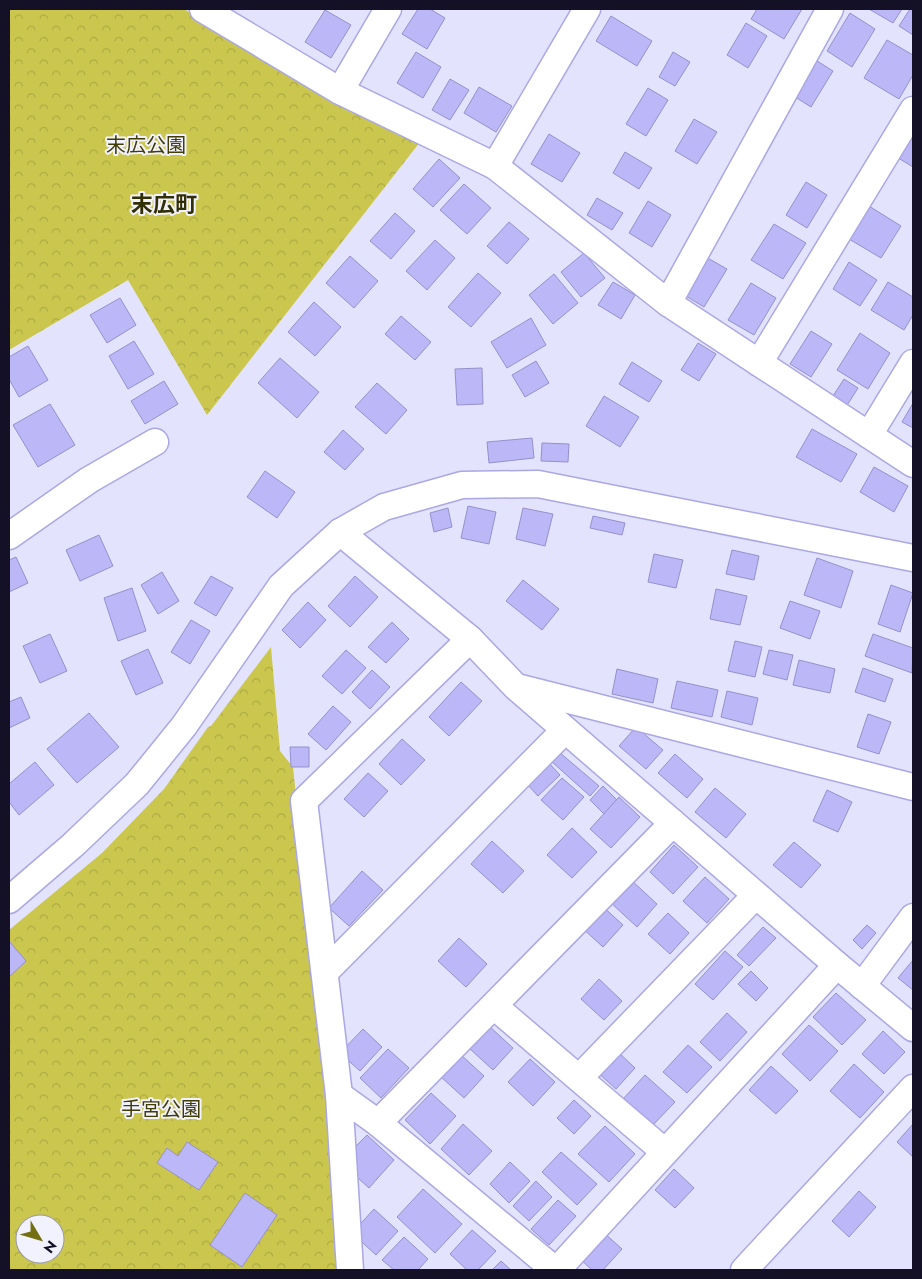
<svg xmlns="http://www.w3.org/2000/svg" width="922" height="1279" viewBox="0 0 922 1279" font-family="Jost,'Noto Sans JP',sans-serif">
<style>
.forest{fill:url(#forest-crowns);fill-rule:evenodd}
.building{fill:#bcb8f7;stroke:#9590cc}
.lines{fill:none;stroke-linecap:round;stroke-linejoin:round}
.minor-casing{stroke:#aba7e5;stroke-width:29}
.minor{stroke:#fff;stroke-width:26}
.labels{text-anchor:middle;stroke-width:4;stroke-linejoin:round;paint-order:stroke}
.park-label{font-size:20px;fill:#403d07;stroke:#f2f1fe}
.quarter-label{font-size:22px;font-weight:bold;fill:#312f04;stroke:#f2f1fe}
</style>
<defs>
<pattern id="forest-crowns" width="20" height="18" patternUnits="userSpaceOnUse" patternTransform="scale(1.25)"><rect width="20" height="18" fill="#cbc74e"/><path d="M2 6a3 3 0 1 1 6 0M12 15a3 3 0 1 1 6 0" fill="none" stroke="#adaa44"/></pattern>
</defs>
<rect width="100%" height="100%" fill="#e3e3fd"/>
<g class="forest">
<polygon points="9,9 184,9 338,102 420,142 207,415 128,280 9,350"/>
<path d="M 271,647 L 280,751 L 293,767 L 345,1270 L 9,1270 L 9,930 L 102,853 L 164,789 L 208,727 L 211,726 ZM 25,1224 L 55,1224 L 55,1254 L 25,1254 Z"/>
</g>
<g class="building">
<polygon points="418,9 430,9 445,18 427,49 402,34"/>
<polygon points="757,9 802,9 784,39 751,19"/>
<polygon points="869,9 902,9 893,23"/>
<polygon points="910,9 913,9 913,35 899,26"/>
<polygon points="325,10 351,25 331,58 305,42"/>
<polygon points="850,13 875,29 852,67 827,51"/>
<polygon points="611,16 652,41 637,66 596,41"/>
<polygon points="746,23 767,36 748,68 727,55"/>
<polygon points="887,40 913,55 913,75 899,99 864,78"/>
<polygon points="416,52 441,67 423,98 397,83"/>
<polygon points="673,52 690,62 675,86 659,77"/>
<polygon points="814,59 833,71 811,107 792,95"/>
<polygon points="450,79 469,90 450,120 432,110"/>
<polygon points="479,87 512,106 496,132 464,113"/>
<polygon points="648,88 668,100 646,136 626,124"/>
<polygon points="694,119 717,132 697,164 675,151"/>
<polygon points="913,127 913,167 895,156"/>
<polygon points="549,134 580,153 562,182 531,164"/>
<polygon points="625,152 652,168 639,189 613,173"/>
<polygon points="439,159 460,178 433,207 413,189"/>
<polygon points="806,182 827,195 807,228 786,215"/>
<polygon points="464,184 491,208 467,234 440,210"/>
<polygon points="597,198 623,213 612,230 587,215"/>
<polygon points="648,201 671,215 652,247 629,233"/>
<polygon points="869,206 901,226 881,258 849,239"/>
<polygon points="395,213 415,231 391,259 370,241"/>
<polygon points="509,222 529,239 507,264 487,246"/>
<polygon points="774,224 806,243 783,279 751,260"/>
<polygon points="435,240 455,258 427,290 406,271"/>
<polygon points="584,253 605,278 581,297 561,272"/>
<polygon points="350,256 378,281 354,308 326,283"/>
<polygon points="704,256 727,269 704,307 681,293"/>
<polygon points="849,262 877,280 860,306 833,289"/>
<polygon points="478,273 501,293 471,327 448,307"/>
<polygon points="554,274 578,303 553,324 529,295"/>
<polygon points="613,282 635,295 621,319 598,305"/>
<polygon points="888,282 913,297 913,315 904,330 871,310"/>
<polygon points="751,283 776,298 754,335 728,320"/>
<polygon points="120,298 136,325 107,343 90,315"/>
<polygon points="314,302 341,327 315,356 288,332"/>
<polygon points="401,316 431,342 415,360 385,334"/>
<polygon points="531,318 546,345 507,368 491,342"/>
<polygon points="811,331 832,344 811,377 790,364"/>
<polygon points="860,333 890,353 868,389 837,370"/>
<polygon points="134,341 154,374 128,389 109,356"/>
<polygon points="698,343 716,354 699,381 681,370"/>
<polygon points="28,346 48,380 19,397 9,379 9,357"/>
<polygon points="280,358 319,392 297,418 258,383"/>
<polygon points="536,361 549,383 525,397 512,375"/>
<polygon points="632,362 662,381 649,402 619,384"/>
<polygon points="482,368 483,404 457,405 455,369"/>
<polygon points="844,379 858,388 846,407 831,399"/>
<polygon points="164,381 178,404 145,424 131,401"/>
<polygon points="377,383 407,410 386,434 355,407"/>
<polygon points="604,396 639,417 620,447 586,426"/>
<polygon points="913,403 913,428 902,422"/>
<polygon points="50,404 75,445 38,467 13,425"/>
<polygon points="812,429 857,454 841,482 796,457"/>
<polygon points="343,430 364,449 345,470 324,452"/>
<polygon points="532,438 534,458 489,463 487,442"/>
<polygon points="542,443 569,444 568,462 541,461"/>
<polygon points="874,467 908,486 894,512 860,492"/>
<polygon points="265,471 295,492 277,518 247,497"/>
<polygon points="468,506 496,512 489,544 461,538"/>
<polygon points="448,508 452,527 434,532 430,513"/>
<polygon points="523,508 553,514 545,546 516,539"/>
<polygon points="593,516 625,523 622,535 590,528"/>
<polygon points="99,535 113,566 80,581 66,550"/>
<polygon points="732,550 759,556 754,580 726,574"/>
<polygon points="654,554 683,560 676,588 648,582"/>
<polygon points="16,557 28,583 9,592 9,560"/>
<polygon points="817,558 853,571 841,608 804,595"/>
<polygon points="162,572 179,601 158,614 141,585"/>
<polygon points="211,576 233,588 216,616 194,603"/>
<polygon points="355,576 378,597 350,627 328,606"/>
<polygon points="523,580 559,609 542,630 506,601"/>
<polygon points="891,585 913,593 900,632 878,624"/>
<polygon points="132,588 146,631 118,641 104,598"/>
<polygon points="716,589 747,596 740,625 710,619"/>
<polygon points="790,601 820,611 810,639 780,628"/>
<polygon points="308,602 326,620 300,648 282,630"/>
<polygon points="191,620 210,631 190,664 171,652"/>
<polygon points="392,622 409,639 386,663 368,647"/>
<polygon points="50,634 67,671 40,683 23,646"/>
<polygon points="873,634 913,648 912,673 865,656"/>
<polygon points="735,641 762,647 755,677 728,671"/>
<polygon points="148,649 163,683 136,695 121,661"/>
<polygon points="346,650 366,668 342,694 322,676"/>
<polygon points="769,650 793,655 787,680 763,674"/>
<polygon points="799,660 835,669 830,693 793,685"/>
<polygon points="863,668 893,679 885,702 855,692"/>
<polygon points="617,669 658,679 653,703 612,694"/>
<polygon points="372,670 390,687 370,709 352,692"/>
<polygon points="677,681 718,690 712,717 671,708"/>
<polygon points="461,682 482,701 449,736 429,717"/>
<polygon points="727,691 758,698 752,725 721,717"/>
<polygon points="21,697 30,718 9,728 9,702"/>
<polygon points="333,706 351,722 326,750 308,734"/>
<polygon points="89,713 119,747 77,783 47,749"/>
<polygon points="868,714 891,722 879,754 857,747"/>
<polygon points="636,727 663,750 646,769 619,746"/>
<polygon points="402,739 425,760 401,785 379,764"/>
<polygon points="290,747 309,747 309,767 291,767"/>
<polygon points="559,752 599,786 590,796 551,761"/>
<polygon points="675,754 703,779 687,798 658,773"/>
<polygon points="35,762 54,785 19,815 9,802 9,784"/>
<polygon points="548,762 560,775 538,796 526,783"/>
<polygon points="368,773 388,791 364,817 344,799"/>
<polygon points="562,778 584,797 563,820 541,800"/>
<polygon points="603,786 617,800 604,814 590,800"/>
<polygon points="715,788 746,814 726,838 695,812"/>
<polygon points="827,790 852,802 838,832 813,821"/>
<polygon points="619,797 640,817 611,848 590,829"/>
<polygon points="572,828 597,852 572,878 547,855"/>
<polygon points="492,841 524,871 503,893 471,864"/>
<polygon points="794,842 821,865 801,888 773,865"/>
<polygon points="674,845 698,867 673,894 650,872"/>
<polygon points="362,871 383,890 349,926 329,908"/>
<polygon points="705,877 729,899 707,923 683,901"/>
<polygon points="630,879 657,904 637,927 610,902"/>
<polygon points="600,904 623,925 603,947 580,926"/>
<polygon points="668,913 689,933 670,954 648,934"/>
<polygon points="867,925 876,933 862,949 853,940"/>
<polygon points="763,927 776,938 749,966 737,955"/>
<polygon points="459,938 487,964 466,987 438,961"/>
<polygon points="9,941 26,961 9,977"/>
<polygon points="725,951 743,967 713,1000 695,984"/>
<polygon points="913,960 913,990 898,978"/>
<polygon points="751,971 768,988 756,1001 738,984"/>
<polygon points="599,979 622,1001 604,1020 581,999"/>
<polygon points="836,993 866,1020 842,1045 813,1017"/>
<polygon points="727,1013 747,1032 720,1061 700,1042"/>
<polygon points="809,1025 838,1051 810,1081 782,1054"/>
<polygon points="489,1026 513,1048 493,1070 469,1048"/>
<polygon points="363,1029 382,1047 360,1071 340,1053"/>
<polygon points="883,1031 905,1052 884,1074 862,1054"/>
<polygon points="688,1045 712,1067 687,1093 663,1072"/>
<polygon points="388,1049 409,1068 381,1098 360,1078"/>
<polygon points="616,1050 635,1068 616,1089 596,1071"/>
<polygon points="460,1054 484,1076 464,1098 440,1076"/>
<polygon points="530,1059 555,1082 533,1106 508,1082"/>
<polygon points="854,1064 884,1092 860,1118 830,1091"/>
<polygon points="771,1066 798,1091 776,1114 749,1090"/>
<polygon points="645,1075 675,1102 652,1126 623,1099"/>
<polygon points="431,1093 456,1116 430,1144 405,1120"/>
<polygon points="574,1100 591,1116 574,1134 557,1118"/>
<polygon points="463,1124 492,1151 469,1175 441,1149"/>
<polygon points="913,1124 913,1157 897,1142"/>
<polygon points="605,1126 635,1154 609,1182 578,1154"/>
<polygon points="367,1135 394,1160 369,1188 348,1169 357,1159 350,1152"/>
<polygon points="187,1142 218,1162 199,1190 157,1163 167,1148 178,1156"/>
<polygon points="561,1152 597,1184 577,1205 542,1172"/>
<polygon points="510,1162 530,1181 509,1203 490,1184"/>
<polygon points="674,1169 694,1188 675,1208 655,1190"/>
<polygon points="536,1181 552,1197 529,1221 513,1206"/>
<polygon points="423,1189 462,1224 435,1253 397,1217"/>
<polygon points="859,1191 876,1207 849,1237 832,1221"/>
<polygon points="245,1193 277,1215 242,1267 210,1245"/>
<polygon points="558,1200 576,1216 549,1245 531,1229"/>
<polygon points="374,1209 398,1231 376,1255 352,1233"/>
<polygon points="472,1230 496,1251 478,1270 467,1270 450,1254"/>
<polygon points="603,1232 622,1249 603,1270 592,1270 579,1258"/>
<polygon points="404,1237 428,1259 418,1270 394,1270 382,1260"/>
<polygon points="501,1261 511,1270 492,1270"/>
</g>
<g class="lines">
<g class="minor-casing">
<g id="minor">
<polyline points="203,9 340,91 495,166 668,303 913,464"/>
<polyline points="340,91 388,9"/>
<polyline points="495,166 587,9"/>
<polyline points="668,303 830,9"/>
<polyline points="759,363 913,110"/>
<polyline points="869,435 913,363"/>
<polyline points="340,532 470,639 516,687 837,965 913,1028"/>
<polyline points="9,536 89,480 155,442"/>
<polyline points="521,688 913,787"/>
<polyline points="9,900 73,845 137,784 184,726 281,586 340,532 384,507 462,485 538,484 913,558"/>
<polyline points="326,971 565,730"/>
<polyline points="862,986 913,917"/>
<polyline points="494,1006 665,1152"/>
<polyline points="579,1078 756,895"/>
<polyline points="339,1095 378,1123 555,1270"/>
<polyline points="378,1123 673,823"/>
<polyline points="350,1270 339,1095 304,801 470,639"/>
<polyline points="557,1270 837,965"/>
<polyline points="744,1270 913,1088"/>
</g>
</g>
<use href="#minor" class="minor"/>
</g>
<g class="labels">
<g class="park-label">
<text x="146" y="152">末広公園</text>
<text x="161" y="1116">手宮公園</text>
</g>
<g class="quarter-label">
<text x="164" y="212">末広町</text>
</g>
</g>
<rect width="922" height="1279" fill="none" stroke="#141127" stroke-width="20"/>
<g transform="translate(40 1239) rotate(128)"><circle r="24" fill="#f2f1fe" stroke="#9997a8"/>
<path d="M0-4L9 19L0 12L-9 19Z" fill="#747012"/>
<text y="-8" font-size="14" font-weight="bold" text-anchor="middle" fill="#141127">N</text>
</g>
</svg>
